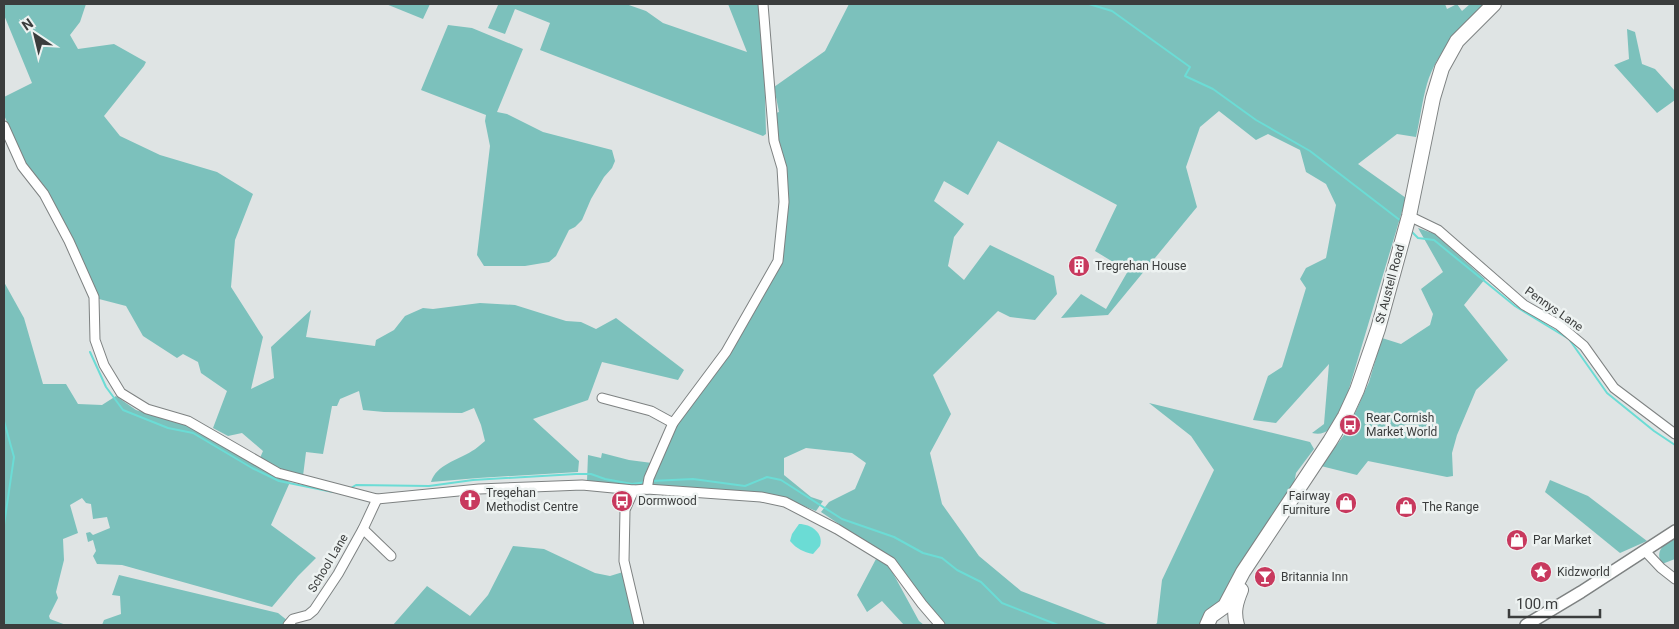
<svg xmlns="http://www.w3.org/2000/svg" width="1679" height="629" viewBox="0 0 1679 629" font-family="Roboto,sans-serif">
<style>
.green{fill:#7cc1bc}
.water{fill:#6bdcd5}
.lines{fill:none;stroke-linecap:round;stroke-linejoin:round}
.stream{stroke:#6bdcd5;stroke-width:2}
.minor-casing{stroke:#7e8282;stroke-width:11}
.major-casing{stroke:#7e8282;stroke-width:14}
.highway-casing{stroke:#7e8282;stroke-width:16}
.minor{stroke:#fff;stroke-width:9}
.major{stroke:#fff;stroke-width:11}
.highway{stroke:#fff;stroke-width:14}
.labels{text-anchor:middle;stroke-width:5;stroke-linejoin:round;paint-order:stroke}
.poi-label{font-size:12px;fill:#3b3d3d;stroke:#edf2f1;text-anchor:start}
.street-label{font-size:12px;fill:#3b3d3d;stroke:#edf2f1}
</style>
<rect width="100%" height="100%" fill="#dfe4e4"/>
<g class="green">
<path d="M 4,4 L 86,4 L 80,22 L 70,35 L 78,49 L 114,44 L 146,62 L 144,66 L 104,116 L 120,136 L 160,155 L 217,172 L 253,194 L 235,240 L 231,287 L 263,337 L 251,389 L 274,378 L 271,347 L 311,310 L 306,337 L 375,346 L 376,340 L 394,330 L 405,316 L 423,308 L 433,309 L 480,303 L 515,305 L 566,321 L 581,322 L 596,329 L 616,318 L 684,370 L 678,380 L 602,362 L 588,400 L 533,419 L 579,461 L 578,472 L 478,478 L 431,482 C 436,465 458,460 472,451 C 476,449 480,445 485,441 L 481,425 L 474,408 L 462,413 L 384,412 L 363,410 L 359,391 L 340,399 L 337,406 L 332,406 L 323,454 L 306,452 L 303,476 L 278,469 L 260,458 L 263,451 L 242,433 L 228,436 L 213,428 L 227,391 L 201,373 L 198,362 L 183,354 L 177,358 L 143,336 L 126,306 L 99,299 L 72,238 L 46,188 L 25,164 L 4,115 L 4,97 L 32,83 L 4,15 Z"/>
<polygon points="386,4 430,4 423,19"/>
<polygon points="496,4 626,4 646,11 663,23 747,52 728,4 760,4 764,58 766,134 763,136 540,50 550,23 515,9 505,34 488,28 498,5"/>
<path d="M 849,4 L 1445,4 L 1447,9 L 1457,4 L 1462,11 L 1470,4 L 1486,4 C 1461,26 1437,52 1427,84 C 1422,101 1420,120 1416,137 L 1397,134 L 1358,164 L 1406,198 L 1348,392 C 1341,409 1335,439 1312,433 L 1324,424 L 1329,364 L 1276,423 L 1253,420 L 1268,376 L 1282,367 L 1306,288 L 1300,279 L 1306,268 L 1326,258 L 1336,205 L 1326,184 L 1306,172 L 1300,150 L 1268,134 L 1256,140 L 1219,111 L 1200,127 L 1186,167 L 1197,207 L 1108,315 L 1061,318 L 1081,294 L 1106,309 L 1128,271 L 1095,251 L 1117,205 L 998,141 L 968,195 L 944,181 L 934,201 L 964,224 L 954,237 L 948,266 L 964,280 L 990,245 L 1054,276 L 1057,294 L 1035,320 L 1010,317 L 998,311 L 933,375 L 951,414 L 930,453 L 942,504 L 979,556 L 1021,591 L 1109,625 L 940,625 L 891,562 L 837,529 L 839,524 L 821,512 L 829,502 L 855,489 L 866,463 L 852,453 L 806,448 L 784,458 L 784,475 L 811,497 L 823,501 L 816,511 L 786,499 L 651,485 L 675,427 L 726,352 L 778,261 L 788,192 L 787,174 L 778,148 L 776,113 L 779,112 L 774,87 L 825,51 Z"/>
<polygon points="448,25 472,28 523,49 497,112 507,114 543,132 612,150 615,161 612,168 604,177 591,199 582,220 575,227 569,230 556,256 549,262 525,266 484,266 477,255 490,146 485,121 486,115 421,90"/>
<polygon points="1627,29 1635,32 1642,64 1655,69 1675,91 1675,100 1657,113 1614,65 1629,59"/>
<polygon points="1418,228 1435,234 1485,279 1464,305 1508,360 1476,390 1457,435 1452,453 1453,476 1447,477 1368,461 1357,475 1321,466 1347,431 1369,382 1382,338 1401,344 1430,325 1433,314 1421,289 1443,272"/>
<polygon points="4,282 24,318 43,384 66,384 78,404 102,405 116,396 136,410 192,427 264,470 290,482 271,525 316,558 298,576 272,607 122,565 97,564 93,556 96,551 93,540 88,542 86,533 90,532 93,535 110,528 107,517 93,519 91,504 86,503 82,498 70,505 78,533 63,539 64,560 56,592 58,598 49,616 50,619 66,625 4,625"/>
<polygon points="1149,403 1310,442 1314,449 1296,473 1294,484 1226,595 1201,625 1155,625 1157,623 1162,580 1214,470 1191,436"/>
<polygon points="602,453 629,460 652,463 644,485 641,487 587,481 588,455 601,458"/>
<polygon points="1550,480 1588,496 1647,541 1620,553 1545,492"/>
<path d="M 1675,536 L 1675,559 L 1662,564 C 1654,550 1665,544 1675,536 Z"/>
<polygon points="513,546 544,549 595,573 610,576 623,572 635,625 393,625 427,586 470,616 488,595"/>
<polygon points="876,559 889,566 919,621 924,625 904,625 882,601 867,612 857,595"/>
<polygon points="119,575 278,613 288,621 285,625 102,625 104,620 121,614 120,596 112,595"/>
</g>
<path class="water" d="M 799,524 C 811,524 824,533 820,546 L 813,554 C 803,552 797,549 790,541 L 792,534 Z"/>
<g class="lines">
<g class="stream">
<polyline points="1089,4 1112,11 1190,67 1185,76 1213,89 1256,120 1310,151 1401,221"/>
<polyline points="1411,231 1418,238 1434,240 1515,306 1569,339 1607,393 1654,431 1675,445"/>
<polyline points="90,352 106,387 123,410 168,428 193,433 252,468 279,481 333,492"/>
<polyline points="4,421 14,457 4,525"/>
<polyline points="651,481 693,479 745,486 767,477 781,480 842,519 894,537 923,553 942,558 957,570 981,582 1002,603 1058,625"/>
<polyline points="351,488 356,485 429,486 473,480 576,474 591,474 605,479 632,484 646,482"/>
</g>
<g class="minor-casing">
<g id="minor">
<polyline points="4,126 22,166 44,194 69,241 94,297 95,340 104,365 121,393 147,409 188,421 278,473 377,499 479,489 582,485 634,490 647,489 761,497 785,502 837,529 891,562 922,604 940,625"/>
<polyline points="1409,216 1438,230 1524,305 1559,325 1584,346 1614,388 1675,434"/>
<polyline points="602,398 651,411 673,423"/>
<polyline points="647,489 649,478 673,423 726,352 778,261 784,202 782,168 774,141 763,4"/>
<polyline points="634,490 625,510 624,561 639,625"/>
<polyline points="363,529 391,556"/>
<polyline points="1645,551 1661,568 1675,579"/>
<polyline points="288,625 293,619 308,615 314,610 338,574 363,529 377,499"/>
</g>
</g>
<g class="major-casing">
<polyline id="major" points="1526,625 1581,592 1675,531"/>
</g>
<g class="highway-casing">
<g id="highway">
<polyline points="1207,625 1211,616 1225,606 1243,572 1330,441 1345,416 1357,390 1378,329 1409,216 1433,98 1442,68 1457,41 1494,4"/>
<path d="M 1237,625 C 1233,612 1236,602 1241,590"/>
</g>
</g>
<use href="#minor" class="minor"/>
<use href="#major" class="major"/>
<use href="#highway" class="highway"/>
</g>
<defs>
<g id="building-disc" transform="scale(1.125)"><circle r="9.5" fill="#c8395e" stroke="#edf2f1"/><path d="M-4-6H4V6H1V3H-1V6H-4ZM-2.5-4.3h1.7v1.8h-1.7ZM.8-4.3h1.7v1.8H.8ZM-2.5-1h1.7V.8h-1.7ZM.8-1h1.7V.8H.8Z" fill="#fff"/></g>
<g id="bus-disc" transform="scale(1.125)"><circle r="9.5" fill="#c8395e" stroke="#edf2f1"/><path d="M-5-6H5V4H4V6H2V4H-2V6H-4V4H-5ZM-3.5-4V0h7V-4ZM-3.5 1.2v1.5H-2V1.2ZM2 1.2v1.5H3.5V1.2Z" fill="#fff"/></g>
<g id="church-disc" transform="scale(1.125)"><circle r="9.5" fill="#c8395e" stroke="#edf2f1"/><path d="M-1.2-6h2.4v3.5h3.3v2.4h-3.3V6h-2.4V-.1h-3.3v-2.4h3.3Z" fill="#fff"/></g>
<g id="shop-disc" transform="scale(1.125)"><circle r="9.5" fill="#c8395e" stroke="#edf2f1"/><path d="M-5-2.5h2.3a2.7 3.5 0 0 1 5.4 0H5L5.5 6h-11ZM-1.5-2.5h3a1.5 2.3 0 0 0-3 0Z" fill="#fff"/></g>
<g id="sight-disc" transform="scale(1.125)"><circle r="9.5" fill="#c8395e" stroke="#edf2f1"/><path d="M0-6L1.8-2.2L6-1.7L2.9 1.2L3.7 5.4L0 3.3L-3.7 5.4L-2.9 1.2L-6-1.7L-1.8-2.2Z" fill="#fff"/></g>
<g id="bar-disc" transform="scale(1.125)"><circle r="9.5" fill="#c8395e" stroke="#edf2f1"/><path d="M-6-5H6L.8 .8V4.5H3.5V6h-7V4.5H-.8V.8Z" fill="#fff"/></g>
</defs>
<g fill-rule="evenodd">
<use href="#building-disc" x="1079" y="266"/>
<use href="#bus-disc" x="1350" y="425"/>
<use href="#church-disc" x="470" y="500"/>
<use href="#bus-disc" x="622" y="501"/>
<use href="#shop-disc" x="1346" y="503"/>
<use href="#shop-disc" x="1406" y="507"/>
<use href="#shop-disc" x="1517" y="540"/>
<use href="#sight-disc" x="1541" y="572"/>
<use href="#bar-disc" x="1265" y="577"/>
</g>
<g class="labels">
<g class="poi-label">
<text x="1095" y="270">Tregrehan House</text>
<text x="1366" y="422">Rear Cornish<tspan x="1366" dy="14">Market World</tspan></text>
<text x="486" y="497">Tregehan<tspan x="486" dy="14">Methodist Centre</tspan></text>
<text x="1330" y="500" text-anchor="end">Fairway<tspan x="1330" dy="14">Furniture</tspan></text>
<text x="638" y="505">Dormwood</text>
<text x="1422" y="511">The Range</text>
<text x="1533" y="544">Par Market</text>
<text x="1557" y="576">Kidzworld</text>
<text x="1281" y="581">Britannia Inn</text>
</g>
<g class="street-label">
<text transform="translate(1390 284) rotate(-75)" y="4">St Austell Road</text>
<text transform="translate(1554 309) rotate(35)" y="4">Pennys Lane</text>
<text transform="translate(328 563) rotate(-59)" y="4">School Lane</text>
</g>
</g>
<rect width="1679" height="629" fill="none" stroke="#3b3d3d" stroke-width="10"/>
<g transform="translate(35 35) rotate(325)" stroke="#edf2f1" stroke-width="4" paint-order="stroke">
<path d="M0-4L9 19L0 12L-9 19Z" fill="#3b3d3d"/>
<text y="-8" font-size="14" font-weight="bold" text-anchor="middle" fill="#3b3d3d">N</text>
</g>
<path d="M1509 609v8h91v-8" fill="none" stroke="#3b3d3d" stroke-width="2.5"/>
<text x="1516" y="609" font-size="15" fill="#3b3d3d" stroke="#edf2f1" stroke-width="4" paint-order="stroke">100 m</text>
</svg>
